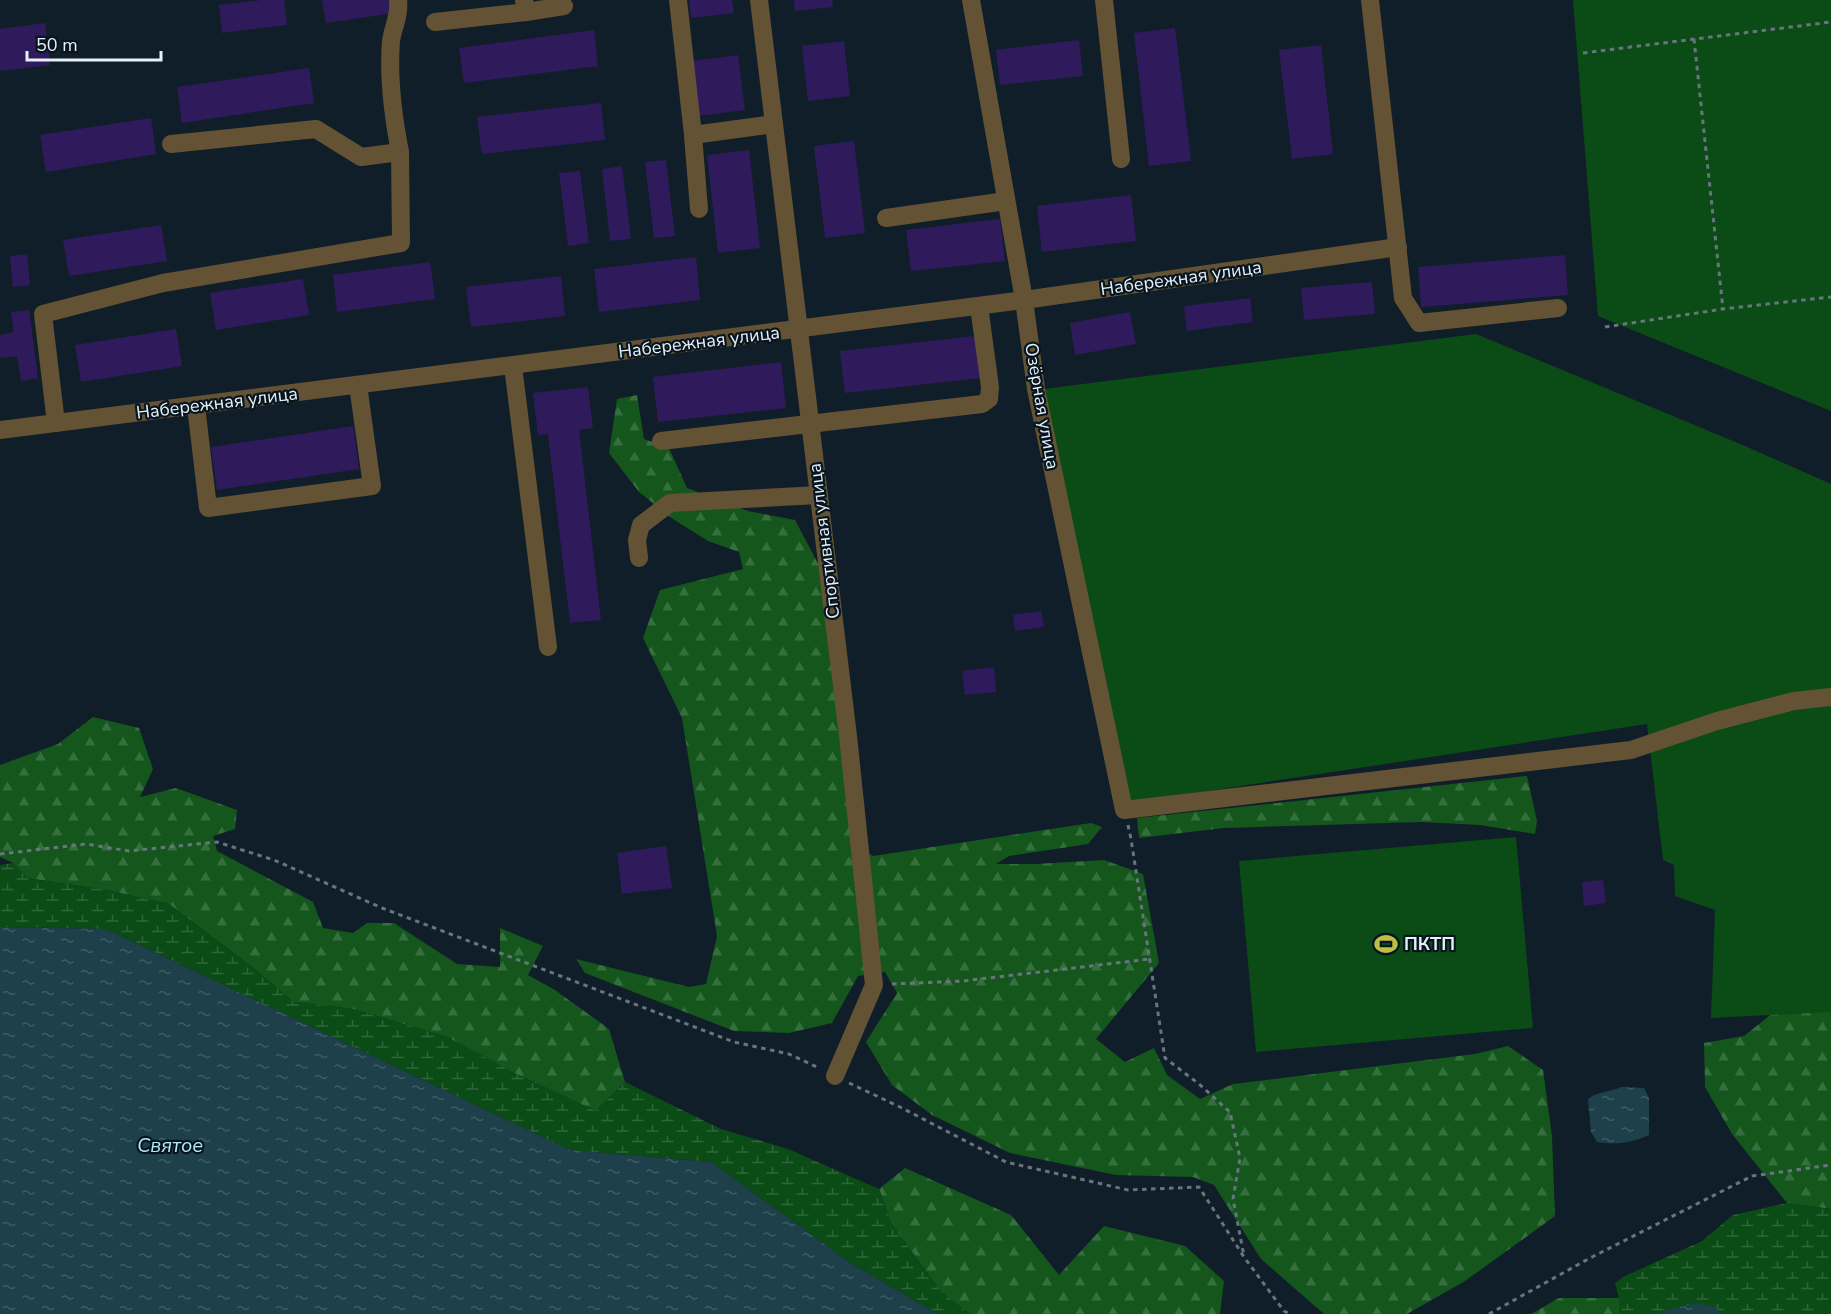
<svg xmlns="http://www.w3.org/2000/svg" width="1831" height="1314" viewBox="0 0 1831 1314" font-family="'Nunito Sans',sans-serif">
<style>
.forest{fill:url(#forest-firs)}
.wetland{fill:url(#wetland-marsh)}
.garden{fill:#0b4b15}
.water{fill:url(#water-ripples)}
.building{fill:#2f1b5c}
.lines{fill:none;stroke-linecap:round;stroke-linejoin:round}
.path{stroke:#68747e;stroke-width:3;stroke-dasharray:4.5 4.5;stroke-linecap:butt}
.minor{stroke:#645234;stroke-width:18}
.labels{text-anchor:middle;stroke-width:4.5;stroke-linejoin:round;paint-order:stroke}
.street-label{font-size:18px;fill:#e7f0f8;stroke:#07151f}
.poi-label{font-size:18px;font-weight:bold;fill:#e7f0f8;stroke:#07151f;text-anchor:start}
.water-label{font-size:20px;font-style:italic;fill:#b5e7f8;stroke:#07151f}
</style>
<defs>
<pattern id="forest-firs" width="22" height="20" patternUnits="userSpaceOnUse" patternTransform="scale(1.5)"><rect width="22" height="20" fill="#14561c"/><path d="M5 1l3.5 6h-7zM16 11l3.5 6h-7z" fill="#366f3e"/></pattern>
<pattern id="wetland-marsh" width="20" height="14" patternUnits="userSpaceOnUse" patternTransform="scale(1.5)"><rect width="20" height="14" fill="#0b4b15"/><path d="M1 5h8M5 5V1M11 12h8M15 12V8" fill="none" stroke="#2f6538"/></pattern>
<pattern id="water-ripples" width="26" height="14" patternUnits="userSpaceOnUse" patternTransform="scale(1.5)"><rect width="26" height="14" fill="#1d404b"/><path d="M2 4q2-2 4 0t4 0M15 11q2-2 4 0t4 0" fill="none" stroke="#3e5c66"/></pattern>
</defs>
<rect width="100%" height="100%" fill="#101e29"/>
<g class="forest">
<polygon points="637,395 644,439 669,448 687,488 748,511 795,520 835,596 865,851 873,856 1091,823 1102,827 1088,844 1009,856 996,864 1036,864 1104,860 1143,874 1159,963 1096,1039 1125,1062 1154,1048 1167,1075 1200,1099 1233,1084 1475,1054 1508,1046 1543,1070 1552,1136 1555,1216 1465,1281 1407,1314 1324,1314 1261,1259 1214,1185 1193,1177 1116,1175 1010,1153 932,1115 892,1085 866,1042 897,993 885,972 858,976 832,1023 789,1033 734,1031 585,973 576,959 689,987 706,984 717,936 682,718 643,638 660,590 743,569 739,552 708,541 673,519 639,492 609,453 617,399"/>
<polygon points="93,717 139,728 153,769 140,797 176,788 237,810 235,829 213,836 217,851 313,902 323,928 353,933 367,923 394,923 457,964 500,967 500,928 543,946 528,975 555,990 609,1029 625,1082 596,1111 514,1073 447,1037 353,1009 294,1002 248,964 169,904 106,890 27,878 13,863 0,857 0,765 58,744"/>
<polygon points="1527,776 1537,821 1535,834 1480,825 1422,822 1224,828 1139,838 1137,818"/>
<polygon points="1831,947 1831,1209 1787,1203 1732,1134 1705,1087 1704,1043 1744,1036 1803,989"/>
<polygon points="905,1168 1011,1215 1059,1275 1104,1226 1185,1246 1224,1281 1220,1314 970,1314 941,1292 891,1223 879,1189"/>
<polygon points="1559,1298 1619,1298 1619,1314 1531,1314"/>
</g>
<g class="wetland">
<polygon points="13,863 27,878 106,890 169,904 248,964 294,1002 353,1009 447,1037 514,1073 596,1111 625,1082 721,1129 788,1149 879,1189 891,1223 941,1292 970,1314 938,1314 852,1264 711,1162 570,1150 106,929 0,927 0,865"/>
<polygon points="1787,1203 1831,1209 1831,1314 1719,1314 1716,1308 1663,1311 1660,1314 1619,1314 1619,1298 1615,1283 1623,1277 1702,1241 1733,1215"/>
</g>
<g class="garden">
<polygon points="1573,0 1831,0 1831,411 1598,316"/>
<polygon points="1476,334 1745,446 1831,484 1831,1012 1711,1018 1715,910 1675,896 1674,865 1663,860 1647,724 1130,803 1044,389"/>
<polygon points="1516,837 1533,1028 1256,1052 1239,861"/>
</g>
<g class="water">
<polygon points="0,927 106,929 570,1150 711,1162 852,1264 938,1314 0,1314"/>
<path d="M 1623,1087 L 1644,1088 L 1649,1098 L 1649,1135 C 1631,1143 1617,1145 1597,1142 L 1591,1132 L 1588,1099 L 1594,1095 Z"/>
<polygon points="1697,1303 1717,1308 1719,1314 1660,1314 1663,1311"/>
</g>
<g class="building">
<polygon points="262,0 284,0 287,25 222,33 219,5"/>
<polygon points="322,0 392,0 394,13 326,23"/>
<polygon points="689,0 732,0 734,13 691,18"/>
<polygon points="794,0 832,0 833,7 795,11"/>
<polygon points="45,23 50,65 0,71 0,29"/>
<polygon points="1175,28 1191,161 1149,166 1134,33"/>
<polygon points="594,30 598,66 464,83 459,48"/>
<polygon points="1079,40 1083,76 1000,85 996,50"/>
<polygon points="844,41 850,96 808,101 802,46"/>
<polygon points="1321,45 1333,154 1292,159 1279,50"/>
<polygon points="738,55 745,110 698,116 692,61"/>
<polygon points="309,68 314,103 182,123 177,87"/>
<polygon points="601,103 605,140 482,154 477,117"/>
<polygon points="151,118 156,154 46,172 40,135"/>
<polygon points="854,141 865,233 825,238 814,146"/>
<polygon points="749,150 760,248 718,253 707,155"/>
<polygon points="666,160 675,236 654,238 645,162"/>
<polygon points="622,166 631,239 610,241 602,169"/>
<polygon points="580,171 589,243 568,246 559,173"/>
<polygon points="1131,195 1136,241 1042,252 1037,206"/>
<polygon points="1000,219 1005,261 911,271 906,230"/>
<polygon points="161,225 167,261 69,276 63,240"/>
<polygon points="27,254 30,285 13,287 10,256"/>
<polygon points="1565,255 1568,295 1421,307 1418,267"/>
<polygon points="696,257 700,300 599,312 594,269"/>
<polygon points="430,262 435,299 337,312 333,275"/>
<polygon points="561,276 565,316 471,327 466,287"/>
<polygon points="303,279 309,315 216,330 210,293"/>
<polygon points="1372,282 1375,314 1304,320 1301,288"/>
<polygon points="1250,298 1253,322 1187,331 1184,306"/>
<polygon points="29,310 38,378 21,381 17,356 0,358 0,335 14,332 11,312"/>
<polygon points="1130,312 1136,344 1075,355 1070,323"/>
<polygon points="176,329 182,366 81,382 75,345"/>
<polygon points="975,336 980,378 845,393 840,351"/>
<polygon points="781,362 786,408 658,422 653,377"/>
<polygon points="588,387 593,428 579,430 601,620 570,623 548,434 538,435 533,393"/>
<polygon points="353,426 359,469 217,490 211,447"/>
<polygon points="1041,611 1044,627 1015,631 1013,615"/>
<polygon points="994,667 996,692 965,695 962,671"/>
<polygon points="666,846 672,888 622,894 617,853"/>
<polygon points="1603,880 1606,903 1584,906 1582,882"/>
</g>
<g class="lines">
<g class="path">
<polyline points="1694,39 1723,309"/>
<polyline points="1583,53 1831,22"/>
<polyline points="1605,327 1723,309 1831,297"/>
<polyline points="1128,825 1131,839 1165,1058 1199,1084 1230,1112 1240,1158 1233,1199 1244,1256"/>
<polyline points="0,854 86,844 129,851 217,842 274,860 382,908 734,1042 789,1054 819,1068"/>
<polyline points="892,984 963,981 1150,959"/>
<polyline points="849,1083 900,1107 1006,1162 1128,1190 1199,1187 1244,1257 1284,1311 1290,1314"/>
<polyline points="1489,1314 1590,1258 1752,1176 1831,1165"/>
</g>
<g class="minor">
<polyline points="678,0 693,135"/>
<polyline points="759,0 848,736 874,985 835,1076"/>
<polyline points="971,0 1024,300 1036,389 1124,810 1631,750 1717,721 1794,701 1831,697"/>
<polyline points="1104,0 1121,159"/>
<polyline points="1370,0 1403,298 1419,323 1558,308"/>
<polyline points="526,12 564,6"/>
<polyline points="435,22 526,12 524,0"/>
<path d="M 171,144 L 316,129 L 361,157 L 400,152 C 393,116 388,78 391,41 C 393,27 400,15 398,0"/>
<polyline points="699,209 693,135 774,124"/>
<polyline points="886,218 1006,201"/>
<polyline points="513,366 548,647"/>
<polyline points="196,406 208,508 372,486 358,385"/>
<polyline points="56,423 43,314 163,283 401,243 400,152"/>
<polyline points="0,430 1024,300 1398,247"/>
<polyline points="661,441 982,404 989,399 990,387 979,306"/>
<polyline points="639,558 637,540 641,525 670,503 819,495"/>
</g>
</g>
<defs>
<g id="stadium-bare" transform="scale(1.8)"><path d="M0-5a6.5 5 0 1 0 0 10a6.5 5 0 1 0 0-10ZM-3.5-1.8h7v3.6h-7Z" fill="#bdbf43" stroke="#07151f" stroke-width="2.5" paint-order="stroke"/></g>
</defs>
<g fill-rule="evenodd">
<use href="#stadium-bare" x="1386" y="944"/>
</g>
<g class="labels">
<g class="street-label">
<text transform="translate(1181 278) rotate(-8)" y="6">Набережная улица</text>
<text transform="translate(699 342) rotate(-7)" y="6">Набережная улица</text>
<text transform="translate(217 403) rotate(-7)" y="6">Набережная улица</text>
<text transform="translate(1042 406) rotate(80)" y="6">Озёрная улица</text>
<text transform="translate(824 541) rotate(-97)" y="6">Спортивная улица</text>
</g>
<g class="poi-label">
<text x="1404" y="950">ПКТП</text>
</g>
<g class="water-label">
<text x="170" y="1152">Святое</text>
</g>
</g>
<path d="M27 51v9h134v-9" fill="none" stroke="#e7f0f8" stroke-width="3"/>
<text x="36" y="51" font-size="18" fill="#e7f0f8" stroke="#07151f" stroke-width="4.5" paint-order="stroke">50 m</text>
</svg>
